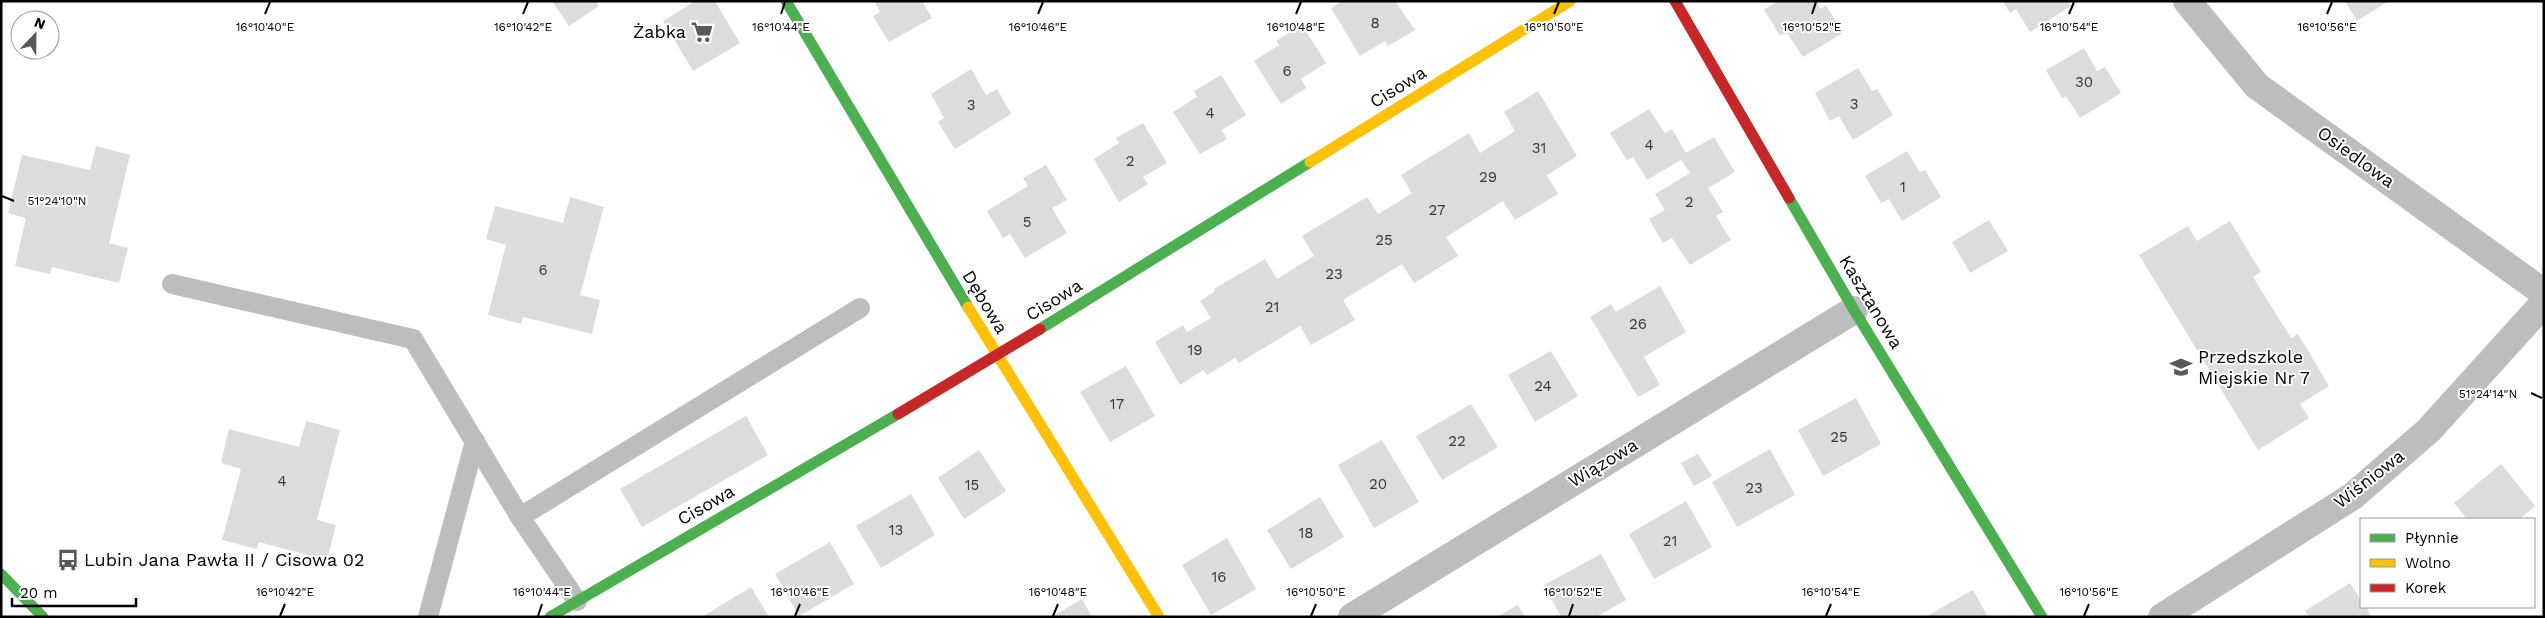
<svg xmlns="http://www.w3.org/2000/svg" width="2545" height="618" viewBox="0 0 2545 618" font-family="'Work Sans',sans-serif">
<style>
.building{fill:#dcdcdc}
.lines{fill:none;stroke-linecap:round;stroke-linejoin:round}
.lane{stroke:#bdbdbd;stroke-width:20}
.street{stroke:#bdbdbd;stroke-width:28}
.fast{stroke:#4caf50;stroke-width:11}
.slow{stroke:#ffc107;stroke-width:11}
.jam{stroke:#c62828;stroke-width:11}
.ticks{fill:none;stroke:#000;stroke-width:2}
.labels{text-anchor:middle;stroke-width:4;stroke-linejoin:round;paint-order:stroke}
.number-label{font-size:15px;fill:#373737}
.poi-label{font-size:18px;fill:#000;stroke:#fff;text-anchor:start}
.street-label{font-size:18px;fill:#000;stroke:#fff}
.ticks-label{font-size:12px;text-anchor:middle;fill:#000;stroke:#fff;stroke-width:4;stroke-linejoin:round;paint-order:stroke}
</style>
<rect width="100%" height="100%" fill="#fff"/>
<g class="building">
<polygon points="552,1 596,1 599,6 569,26"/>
<polygon points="695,1 715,1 740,43 693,71 663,21"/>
<polygon points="874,1 922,1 932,18 889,42 873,16 880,12"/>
<polygon points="1343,1 1395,1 1415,30 1388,46 1385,41 1360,56 1331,8"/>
<polygon points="1778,1 1816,1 1820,9 1826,5 1843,33 1803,57 1787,33 1780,36 1764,10"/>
<polygon points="2003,1 2068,1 2071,6 2030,32 2016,9 2010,13"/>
<polygon points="2345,1 2389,1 2357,21"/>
<polygon points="1302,25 1326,63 1301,79 1306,88 1281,104 1254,61 1279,45 1276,41"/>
<polygon points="2084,48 2097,71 2105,67 2121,93 2080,118 2066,96 2062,98 2046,70"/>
<polygon points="1858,68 1872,91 1877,89 1893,115 1853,140 1839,116 1830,121 1815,93"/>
<polygon points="971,69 986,95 997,89 1011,114 955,149 938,122 944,118 931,94"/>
<polygon points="1221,75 1246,115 1222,130 1227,139 1200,154 1173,112 1197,97 1194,91"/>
<polygon points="1538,91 1577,156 1547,175 1558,194 1515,220 1503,201 1446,237 1458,256 1414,283 1402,264 1343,300 1355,320 1311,345 1300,326 1239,363 1235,358 1207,375 1203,370 1180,385 1155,342 1183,325 1187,332 1211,318 1200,301 1215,291 1214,289 1265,259 1277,279 1314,256 1302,236 1367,197 1378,214 1397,203 1412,193 1401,175 1469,133 1480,153 1515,131 1504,112"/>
<polygon points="1649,109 1665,133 1672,129 1686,153 1714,137 1735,172 1708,188 1723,212 1716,216 1731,240 1690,265 1672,238 1663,243 1649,219 1665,210 1655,194 1690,173 1681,160 1647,180 1633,157 1627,160 1610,133"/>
<polygon points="1143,123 1167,163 1143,177 1148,184 1119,202 1094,159 1119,143 1116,138"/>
<polygon points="96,146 130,155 109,243 128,248 119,283 52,267 50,274 15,266 26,218 8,213 22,155 90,170"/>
<polygon points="1907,151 1920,172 1925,170 1941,197 1902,221 1889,199 1881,203 1865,176"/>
<polygon points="1046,165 1067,200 1052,208 1067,233 1025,258 1010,234 1003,238 987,211 1028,186 1023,178"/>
<polygon points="570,197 604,207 580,295 600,300 592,334 523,317 521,324 488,315 506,245 486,239 495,206 563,223"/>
<polygon points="1989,220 2008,251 1970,273 1952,242"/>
<polygon points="2230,221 2261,272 2253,277 2291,338 2298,334 2329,386 2300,404 2309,418 2258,450 2139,255 2188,226 2197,241"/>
<polygon points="1660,286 1686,332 1644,357 1660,385 1638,397 1590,317 1611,304 1616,312"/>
<polygon points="1551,351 1578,396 1535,422 1508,375"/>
<polygon points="1126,366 1155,416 1110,442 1080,392"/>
<polygon points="1856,398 1881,444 1823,476 1798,430"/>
<polygon points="1471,404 1498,447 1442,480 1416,436"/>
<polygon points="746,416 768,455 642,527 620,489"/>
<polygon points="306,421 340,430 317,520 336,525 327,560 259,542 257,549 222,540 241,469 221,463 229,429 299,447"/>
<polygon points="1382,440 1419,502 1374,528 1338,465"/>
<polygon points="1770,449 1795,495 1737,527 1712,482"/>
<polygon points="979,450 1006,491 964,519 938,478"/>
<polygon points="1698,454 1712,476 1694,486 1681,463"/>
<polygon points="2501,464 2535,506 2520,519 2467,519 2454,503"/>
<polygon points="911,494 935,535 881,568 856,526"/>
<polygon points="1320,497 1344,537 1291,569 1267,530"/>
<polygon points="1686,501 1712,547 1654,579 1629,534"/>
<polygon points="1227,538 1256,589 1211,615 1182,565"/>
<polygon points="830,542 854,584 799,616 775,574"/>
<polygon points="1601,554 1626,600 1596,617 1561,617 1544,585"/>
<polygon points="2350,583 2361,600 2361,607 2366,607 2372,617 2309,617 2305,611"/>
<polygon points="751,587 769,617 702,617"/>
<polygon points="1973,590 1988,617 1925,617"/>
<polygon points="1082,599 1092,617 1051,617"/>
<polygon points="1518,605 1525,617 1496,617"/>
</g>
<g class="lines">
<g class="lane">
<polyline points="172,284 413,339 520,517 577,601"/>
<polyline points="520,517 860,308"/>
<polyline points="428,617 475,441"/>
</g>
<g class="street">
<polyline points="2187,1 2257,86 2544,293"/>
<polyline points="1352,617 1854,310"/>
<polyline points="2162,617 2353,496 2429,430 2544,303"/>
</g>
<g class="fast">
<polyline points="786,1 968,307"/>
<polyline points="1789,198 1854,310 2042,617"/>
<polyline points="1040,329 1310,162"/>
<polyline points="1,574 43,617"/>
<polyline points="550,617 898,414"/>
</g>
<g class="slow">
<polyline points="1310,162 1570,1"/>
<polyline points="968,307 1159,617"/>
</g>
<g class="jam">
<polyline points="1675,1 1789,198"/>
<polyline points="898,414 1040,329"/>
</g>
</g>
<path class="ticks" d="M 265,14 L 270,2M 523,14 L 528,2M 781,14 L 785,2M 1038,14 L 1043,2M 1296,14 L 1301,2M 1554,14 L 1559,2M 1812,14 L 1816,2M 2069,14 L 2074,2M 2327,14 L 2332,2M 2,196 L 14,201M 2531,393 L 2542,398M 280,616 L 285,604M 538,616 L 542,604M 795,616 L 800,604M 1053,616 L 1058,604M 1311,616 L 1316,604M 1569,616 L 1573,604M 1826,616 L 1831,604M 2084,616 L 2089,604"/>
<defs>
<g id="supermarket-bare" transform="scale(1.725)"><path d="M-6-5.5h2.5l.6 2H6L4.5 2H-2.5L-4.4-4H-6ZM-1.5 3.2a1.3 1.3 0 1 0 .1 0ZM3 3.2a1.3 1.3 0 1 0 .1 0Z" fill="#595959" stroke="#fff" stroke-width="2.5" paint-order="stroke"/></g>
<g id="school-bare" transform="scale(1.725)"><path d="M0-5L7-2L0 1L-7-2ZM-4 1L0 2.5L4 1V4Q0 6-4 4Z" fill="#595959" stroke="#fff" stroke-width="2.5" paint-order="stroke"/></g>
<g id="bus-bare" transform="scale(1.725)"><path d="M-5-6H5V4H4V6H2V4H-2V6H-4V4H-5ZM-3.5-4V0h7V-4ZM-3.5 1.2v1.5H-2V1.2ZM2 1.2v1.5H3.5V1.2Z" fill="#595959" stroke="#fff" stroke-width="2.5" paint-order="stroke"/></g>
</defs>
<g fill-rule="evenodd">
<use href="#supermarket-bare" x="702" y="32"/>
<use href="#school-bare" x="2181" y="367"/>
<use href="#bus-bare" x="68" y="560"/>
</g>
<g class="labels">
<g class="number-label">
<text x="1375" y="28">8</text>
<text x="1287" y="76">6</text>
<text x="2084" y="87">30</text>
<text x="1854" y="109">3</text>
<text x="971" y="110">3</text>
<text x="1210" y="118">4</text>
<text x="1649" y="150">4</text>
<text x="1539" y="153">31</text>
<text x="1130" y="166">2</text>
<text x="1488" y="182">29</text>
<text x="1903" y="192">1</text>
<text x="1689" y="207">2</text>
<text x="1437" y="215">27</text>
<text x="1027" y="227">5</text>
<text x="1384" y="245">25</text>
<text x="543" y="275">6</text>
<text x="1334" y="279">23</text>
<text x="1272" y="312">21</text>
<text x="1638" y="329">26</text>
<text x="1195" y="355">19</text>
<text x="1543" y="391">24</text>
<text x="1117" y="409">17</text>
<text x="1839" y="442">25</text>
<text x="1457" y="446">22</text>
<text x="282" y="486">4</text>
<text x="1378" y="489">20</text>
<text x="972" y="490">15</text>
<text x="1754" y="493">23</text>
<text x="896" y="535">13</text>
<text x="1306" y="538">18</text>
<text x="1670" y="546">21</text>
<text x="1219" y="582">16</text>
</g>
<g class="poi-label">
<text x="686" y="38" text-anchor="end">Żabka</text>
<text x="2198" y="363">Przedszkole<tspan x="2198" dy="21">Miejskie Nr 7</tspan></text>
<text x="84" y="566">Lubin Jana Pawła II / Cisowa 02</text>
</g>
<g class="street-label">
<text transform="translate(1398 87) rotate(-32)" y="6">Cisowa</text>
<text transform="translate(2356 157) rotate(36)" y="6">Osiedlowa</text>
<text transform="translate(1054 300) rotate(-32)" y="6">Cisowa</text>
<text transform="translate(985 302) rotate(59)" y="6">Dębowa</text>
<text transform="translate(1871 302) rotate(59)" y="6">Kasztanowa</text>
<text transform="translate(1603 463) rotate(-31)" y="6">Wiązowa</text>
<text transform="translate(2369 479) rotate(-38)" y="6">Wiśniowa</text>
<text transform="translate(706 505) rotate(-30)" y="6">Cisowa</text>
</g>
</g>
<g class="ticks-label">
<text x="2069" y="31">16°10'54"E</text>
<text x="265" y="31">16°10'40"E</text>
<text x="523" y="31">16°10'42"E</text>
<text x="781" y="31">16°10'44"E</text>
<text x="1038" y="31">16°10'46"E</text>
<text x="1296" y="31">16°10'48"E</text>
<text x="1554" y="31">16°10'50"E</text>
<text x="1812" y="31">16°10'52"E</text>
<text x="2327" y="31">16°10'56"E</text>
<text x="57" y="205">51°24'10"N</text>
<text x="2488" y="398">51°24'14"N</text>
<text x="285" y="596">16°10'42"E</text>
<text x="542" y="596">16°10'44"E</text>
<text x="800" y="596">16°10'46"E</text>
<text x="1058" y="596">16°10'48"E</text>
<text x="1316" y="596">16°10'50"E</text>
<text x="1573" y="596">16°10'52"E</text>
<text x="1831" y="596">16°10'54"E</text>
<text x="2089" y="596">16°10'56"E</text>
</g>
<rect width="2545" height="618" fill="none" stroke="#000000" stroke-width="5"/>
<rect x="2360" y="518" width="175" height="90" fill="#ffffff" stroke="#999999"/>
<rect x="2370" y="534" width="25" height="8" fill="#4caf50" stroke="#999999"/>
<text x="2405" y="543" font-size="15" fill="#000000">Płynnie</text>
<rect x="2370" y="559" width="25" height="8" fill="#ffc107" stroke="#999999"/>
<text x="2405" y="568" font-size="15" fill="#000000">Wolno</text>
<rect x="2370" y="584" width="25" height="8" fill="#c62828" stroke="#999999"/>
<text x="2405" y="593" font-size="15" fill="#000000">Korek</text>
<g transform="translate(35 35) rotate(22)"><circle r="24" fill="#ffffff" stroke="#999999"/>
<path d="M0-4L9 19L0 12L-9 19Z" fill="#595959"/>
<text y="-8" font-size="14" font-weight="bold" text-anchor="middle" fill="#000000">N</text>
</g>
<path d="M12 598v8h124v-8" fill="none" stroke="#000000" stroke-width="2.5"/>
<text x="20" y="598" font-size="15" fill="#000000" stroke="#ffffff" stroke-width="4" paint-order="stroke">20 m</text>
</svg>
